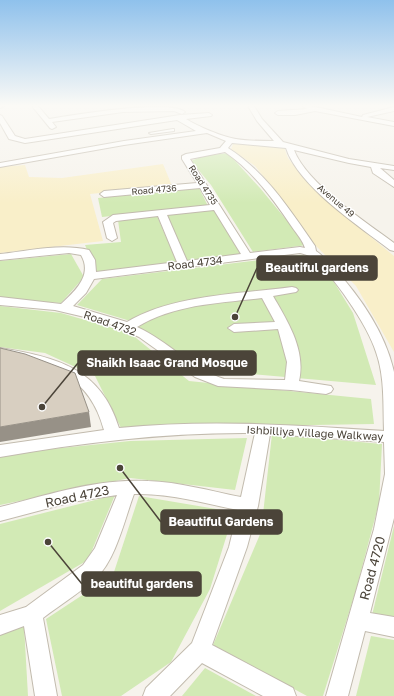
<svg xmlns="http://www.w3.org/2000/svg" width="394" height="696" viewBox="0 0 394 696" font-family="'Golos Text',sans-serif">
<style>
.green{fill:#d2eab5}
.sand{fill:#f9efc9}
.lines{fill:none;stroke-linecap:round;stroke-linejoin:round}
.service-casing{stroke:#c2bbae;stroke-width:2}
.minor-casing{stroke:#c2bbae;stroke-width:2}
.service{fill:#fff;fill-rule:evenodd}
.minor{fill:#fff;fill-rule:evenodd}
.shaded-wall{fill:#979187}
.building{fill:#d8cfc1;stroke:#979187}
.labels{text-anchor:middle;stroke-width:3;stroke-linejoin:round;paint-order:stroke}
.far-street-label{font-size:9px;fill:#4b4439;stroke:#fff}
.street-label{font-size:11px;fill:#4b4439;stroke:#fff}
.near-street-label{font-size:13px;fill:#4b4439;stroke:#fff}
.leader{fill:none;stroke:#4b4439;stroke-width:1.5}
.callout-dot{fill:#4b4439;stroke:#fff;stroke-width:1.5}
.callout{fill:#4b4439;stroke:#4b4439;stroke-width:1.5}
.callout-label{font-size:12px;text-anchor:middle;font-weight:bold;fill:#fff}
</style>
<rect width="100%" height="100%" fill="#f6f3ec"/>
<g class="green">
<polygon points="228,153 260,188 307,245 253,252 211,185 191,161 203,156"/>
<polygon points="199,188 208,206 102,217 98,198"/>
<polygon points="214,210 241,255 187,261 167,215"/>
<polygon points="157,216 178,265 97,272 85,245 121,242 118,220"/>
<polygon points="71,254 84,277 61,303 0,299 0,261"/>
<polygon points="301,255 321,261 353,313 376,385 205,370 127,320 77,305 102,279"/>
<polygon points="0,306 61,313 130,333 189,381 371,399 374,424 121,428 95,376 45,353 0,347"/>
<polygon points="272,434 382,444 379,503 356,590 323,696 307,696 213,645 261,532"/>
<polygon points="247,438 235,490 130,478 0,505 0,457 22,452 130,441"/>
<polygon points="115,495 88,560 0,611 0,524"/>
<polygon points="139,496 234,512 210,589 171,662 121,696 62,696 46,619 113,575"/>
<polygon points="394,526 394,619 372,615"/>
<polygon points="24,626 28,696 0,696 0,634"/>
<polygon points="371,636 394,640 394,696 356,696"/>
<polygon points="205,668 256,696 182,696"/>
</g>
<g class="sand">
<polygon points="234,142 284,147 288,158 306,181 343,214 394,256 394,352 356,286 307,237 283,201 255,166 231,149"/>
<polygon points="163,164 172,186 90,194 103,241 0,253 0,167 25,165 29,177 62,178"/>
</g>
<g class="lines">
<g class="service-casing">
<polygon id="service" points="173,129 174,129 174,131 151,134 149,133"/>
</g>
<g class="minor-casing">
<g id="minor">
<polygon points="0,106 4,106 0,108"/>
<path d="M 32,106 L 38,106 L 49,119 C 73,115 170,99 185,112 L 182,114 L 174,111 L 123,112 L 52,122 L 56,127 L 52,129 L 50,128 Z"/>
<path d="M 248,106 L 254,106 L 262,119 L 283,142 L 349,159 L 394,166 L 394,170 L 380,168 L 394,180 L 394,187 L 373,173 L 371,167 L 349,163 L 294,150 C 306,183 366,222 394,243 L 394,251 L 390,250 C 359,226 298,186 286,148 L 232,143 L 228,148 C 266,172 290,210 315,246 L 316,251 C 322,255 327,261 332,266 C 359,295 385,332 394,372 L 394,518 L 370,613 L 394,617 L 394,637 L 365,631 L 348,696 L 326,696 L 374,529 L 385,474 L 384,442 L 270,434 L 258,506 L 247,547 L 212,645 L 293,688 L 296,696 L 263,696 L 202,663 L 170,696 L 143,696 L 146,688 L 192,643 L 229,547 L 238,510 C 203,503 169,493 134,494 C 125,518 116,559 97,577 C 81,592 60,605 43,618 L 57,696 L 35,696 L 24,626 L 0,635 L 0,615 L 26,607 L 83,565 L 95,548 L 117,495 L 72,502 L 0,521 L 0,507 C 48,495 97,478 148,481 C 179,482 210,491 241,497 L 255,433 C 169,432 84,442 0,457 L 0,445 L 104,430 C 89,374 51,365 0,356 L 0,348 C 56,357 101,368 119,428 C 208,419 295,425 384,431 C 383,405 385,377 376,352 C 368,326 333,274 311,257 C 308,255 303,254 300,253 L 94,279 L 86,293 L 73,306 L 127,322 C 172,295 240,294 292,287 L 296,288 L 298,290 L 296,292 L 273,296 C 288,322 306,350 299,381 L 331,386 L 333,389 L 331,392 L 326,394 L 291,390 L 218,386 L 195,377 L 139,337 L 106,322 L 55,310 L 0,305 L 0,297 L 61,304 C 75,291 93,275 81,255 L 69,253 L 0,260 L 0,254 C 28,251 61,243 89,250 L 95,260 L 96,272 L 177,262 L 158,216 L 116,221 L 113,223 L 117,238 L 112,241 L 107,238 L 103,222 L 113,215 L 210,205 L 200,188 L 104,197 L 100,194 L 104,191 L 197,183 L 182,159 L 182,156 L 186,154 L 220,148 L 226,141 L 207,133 L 124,145 L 0,167 L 0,163 L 124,141 L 196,131 L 177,120 L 25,143 L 9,139 L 0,123 L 0,115 L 2,116 L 15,136 L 25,139 L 180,115 L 209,113 L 212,115 L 211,116 L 186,119 C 197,126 223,137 236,139 C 248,141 261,141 274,141 L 257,121 ZM 225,152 C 253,171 273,199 292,227 C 297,234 303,241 305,248 L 300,247 L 250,253 L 190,159 ZM 214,210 L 241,254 L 187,261 L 167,215 ZM 262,298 L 275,322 L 234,324 L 228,328 L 234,332 L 278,329 L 287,362 L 285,380 L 224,379 C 191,368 168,341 137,327 C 174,304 221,303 262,298 Z"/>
<polygon points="302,106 311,106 362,117 363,115 394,107 394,111 367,117 394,122 394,126 315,111 295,115 278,115 275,113 278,111 307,109"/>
</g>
</g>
<use href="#service" class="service"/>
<use href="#minor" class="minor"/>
</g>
<polygon class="shaded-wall" points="89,412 91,427 0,442 0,427"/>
<polygon class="building" points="0,348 25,354 75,373 89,412 0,427"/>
<linearGradient id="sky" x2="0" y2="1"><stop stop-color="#8fc1ec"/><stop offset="0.52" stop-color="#fbfaf6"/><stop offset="1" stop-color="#fbfaf6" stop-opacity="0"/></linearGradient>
<rect width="394" height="203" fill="url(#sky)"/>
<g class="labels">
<g class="far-street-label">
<text transform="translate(203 185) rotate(57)" y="3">Road 4735</text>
<text transform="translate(154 190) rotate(-5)" y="3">Road 4736</text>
<text transform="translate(336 201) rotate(40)" y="3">Avenue 49</text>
</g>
<g class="street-label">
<text transform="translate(195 263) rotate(-7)" y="4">Road 4734</text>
<text transform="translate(110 323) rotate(19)" y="4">Road 4732</text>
<text transform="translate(315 433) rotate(3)" y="4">Ishbilliya Village Walkway</text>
</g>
<g class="near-street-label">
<text transform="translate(77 496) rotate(-12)" y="5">Road 4723</text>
<text transform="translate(372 568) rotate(-75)" y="5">Road 4720</text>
</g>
</g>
<path class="leader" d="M235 317L257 268M42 407L78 363M120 468L161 522M48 542L82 584"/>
<g class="callout-dot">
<circle cx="235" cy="317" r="4"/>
<circle cx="42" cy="407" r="4"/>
<circle cx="120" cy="468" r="4"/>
<circle cx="48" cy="542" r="4"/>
</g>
<g class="callout">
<rect x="257" y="256" width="120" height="24" rx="4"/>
<rect x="78" y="351" width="178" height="24" rx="4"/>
<rect x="161" y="510" width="121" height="24" rx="4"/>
<rect x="82" y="572" width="119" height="24" rx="4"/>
</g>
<g class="callout-label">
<text x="317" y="272">Beautiful gardens</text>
<text x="167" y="367">Shaikh Isaac Grand Mosque</text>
<text x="221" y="526">Beautiful Gardens</text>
<text x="142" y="588">beautiful gardens</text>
</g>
</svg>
